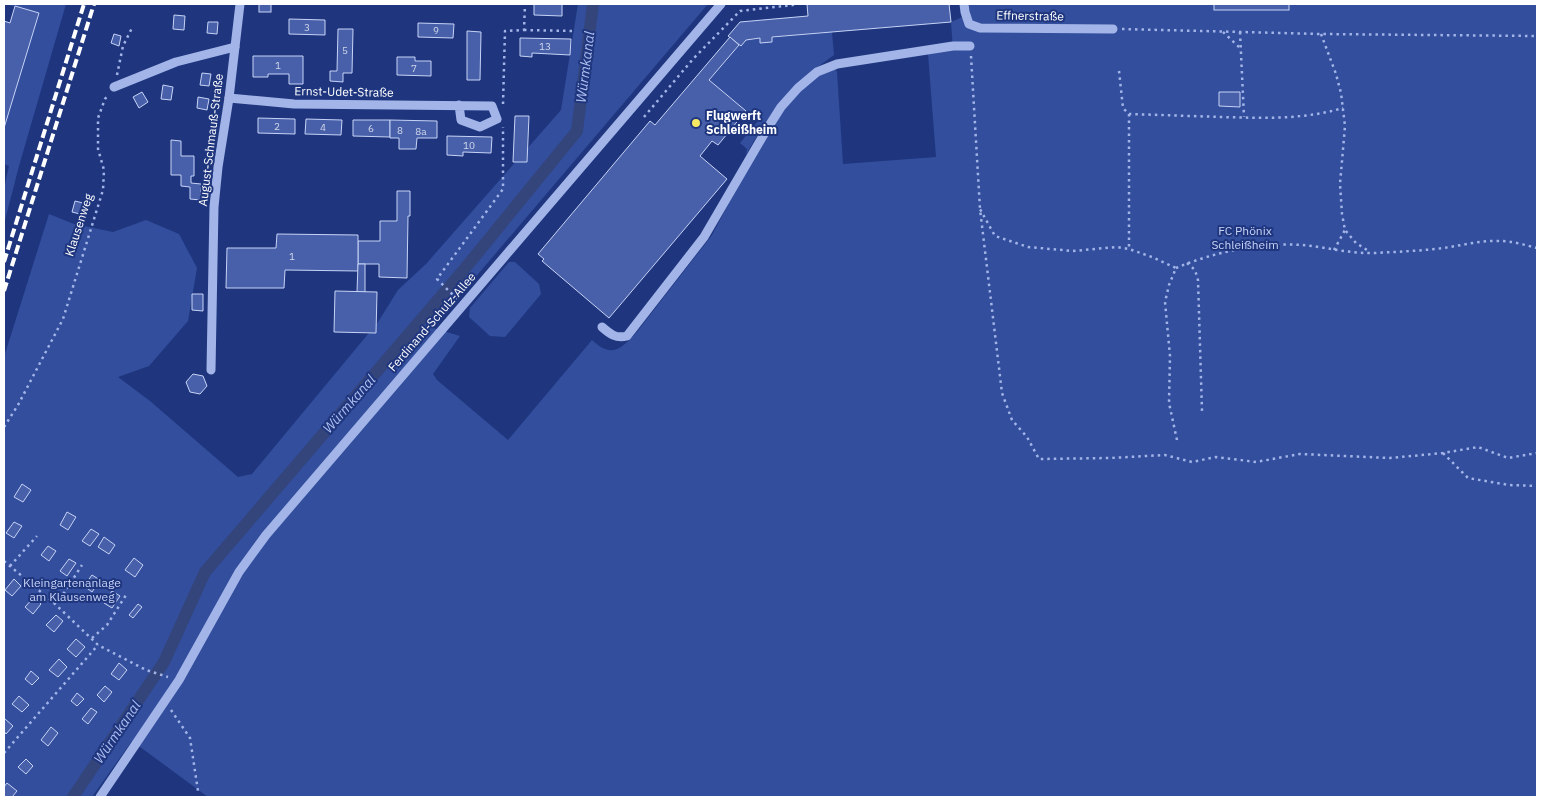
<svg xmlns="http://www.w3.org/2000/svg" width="1541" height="801" viewBox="0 0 1541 801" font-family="'IBM Plex Sans',sans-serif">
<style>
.green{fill:#324e9d}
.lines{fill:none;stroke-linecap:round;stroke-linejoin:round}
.canal{stroke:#34457b;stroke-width:12}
.building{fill:#4760a9;stroke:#c7d3f6}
.path{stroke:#a3b5e8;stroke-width:2.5;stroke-dasharray:2.5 4;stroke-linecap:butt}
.minor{stroke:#a3b5e8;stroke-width:9}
.rail{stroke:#fff;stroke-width:4;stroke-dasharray:9 4;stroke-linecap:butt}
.poi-dot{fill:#f6e863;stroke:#1f367f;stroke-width:2}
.labels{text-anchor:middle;stroke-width:4;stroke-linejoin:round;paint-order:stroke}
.number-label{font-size:10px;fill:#d1d7ea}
.street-label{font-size:12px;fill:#fff;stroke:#1f367f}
.poi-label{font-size:12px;font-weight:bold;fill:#fff;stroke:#1f367f;text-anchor:start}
.park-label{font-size:12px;fill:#c7d3f6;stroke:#1f367f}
.water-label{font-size:14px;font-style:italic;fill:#aebff0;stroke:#1f367f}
</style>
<rect width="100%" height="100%" fill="#1f367f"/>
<g class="green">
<polygon points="6,4 66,4 19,166 4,224 4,189 9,166 4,164 4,128 38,14"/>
<path d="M 578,4 L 708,4 L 462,293 L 430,327 L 460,336 L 433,374 L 437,380 L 508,440 L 592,340 C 611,358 620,350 636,333 L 712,235 L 766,134 L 780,114 L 812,79 L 835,69 L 837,72 L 843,164 L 936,157 L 928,54 L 953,50 L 951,22 L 969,14 L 968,4 L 1537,4 L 1537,797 L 208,797 L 132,741 L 92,797 L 4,797 L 4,357 L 49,214 L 74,224 L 113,232 L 146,220 L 179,234 L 197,268 L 188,321 L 149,366 L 118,377 L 150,401 L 238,477 L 252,474 L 378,322 L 398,290 L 426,264 L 561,110 Z"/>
<path d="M 832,32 L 834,55 C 825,62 815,68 806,76 C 780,100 763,124 746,155 L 747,149 L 740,143 L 758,121 L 709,80 L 739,45 L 741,46 L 746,40 Z"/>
<polygon points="509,262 515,262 539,284 541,294 505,337 490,336 469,317 470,308"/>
</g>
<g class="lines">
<polyline class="canal" points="73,797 164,662 205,572 462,272 577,131 593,4"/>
</g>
<g class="building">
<rect x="259" y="4" width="12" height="8"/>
<polygon points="534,4 562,4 562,16 534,15"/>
<polygon points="807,4 949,4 951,22 772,37 772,42 760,43 760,38 746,40 741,46 728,36 740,22 808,16"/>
<rect x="1214" y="4" width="75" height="6"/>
<polygon points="15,6 39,13 4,128 4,21 10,23"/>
<polygon points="174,15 185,16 184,30 173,29"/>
<polygon points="289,19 325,20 325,35 289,34"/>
<polygon points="208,22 218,22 217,34 207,33"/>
<polygon points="418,23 454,24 453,38 418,37"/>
<polygon points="338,29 353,29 352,73 343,73 343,82 330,81 330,71 337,71"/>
<polygon points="467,31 481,32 480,80 467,80"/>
<polygon points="114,34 121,36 119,46 111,43"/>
<polygon points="730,37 739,45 709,80 746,111 718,145 712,141 700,156 727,179 609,318 542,261 544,259 538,254 650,121 655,125"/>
<polygon points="520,38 571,39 570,55 532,53 532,57 520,56"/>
<polygon points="253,56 303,56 303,84 289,84 289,74 268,74 268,77 253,77"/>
<polygon points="397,57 415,57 415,61 431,61 431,76 397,75"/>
<polygon points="202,73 211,74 209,86 200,85"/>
<polygon points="163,85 173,87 171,100 161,99"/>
<polygon points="142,92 148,102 139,108 133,97"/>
<polygon points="1219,92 1240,92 1240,107 1219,106"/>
<polygon points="198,97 209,99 207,110 197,108"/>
<polygon points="515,116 529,116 527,162 513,162"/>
<polygon points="258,118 295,119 295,134 258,133"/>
<polygon points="306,119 342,120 341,135 305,134"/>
<polygon points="353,120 390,120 390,137 353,136"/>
<polygon points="390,120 437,121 437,138 417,138 416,149 399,149 399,138 390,138"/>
<polygon points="447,136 492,137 491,153 463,152 463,156 447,155"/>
<polygon points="171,140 181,141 181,156 194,156 194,176 191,176 191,183 201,184 201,200 190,199 190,187 181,186 181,175 171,175"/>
<polygon points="397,191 410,191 410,216 408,216 407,278 379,277 379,264 358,264 358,241 380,241 380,221 397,221"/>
<polygon points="75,201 83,203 80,214 72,212"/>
<polygon points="277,234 358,235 358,271 285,270 284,288 226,288 227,248 276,248"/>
<polygon points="358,264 365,264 365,292 357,292"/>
<polygon points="335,291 377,292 376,333 334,332"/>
<polygon points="192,294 203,294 203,311 192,310"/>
<polygon points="193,374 203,376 207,386 200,394 190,392 186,382"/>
<polygon points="22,484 31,490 23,502 14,497"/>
<polygon points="67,512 76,517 68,530 60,525"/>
<polygon points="14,522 22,526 14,538 6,533"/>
<polygon points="91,529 99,534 90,546 82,541"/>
<polygon points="104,537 115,545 109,554 98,547"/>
<polygon points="48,546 56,551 49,561 41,555"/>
<polygon points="134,558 143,565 135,577 125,570"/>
<polygon points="69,559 76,563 67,576 60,571"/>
<polygon points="92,575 100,580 92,592 84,586"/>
<polygon points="14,579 21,586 12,596 5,590"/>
<polygon points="112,591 120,596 112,608 104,603"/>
<polygon points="34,597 41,604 33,614 25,607"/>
<polygon points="138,604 142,607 133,618 129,615"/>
<polygon points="56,615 63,621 54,632 46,625"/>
<polygon points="76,639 85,647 76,657 67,649"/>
<polygon points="59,659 67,667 58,677 49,670"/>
<polygon points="119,663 127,670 119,680 111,674"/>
<polygon points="31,671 39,678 32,685 25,679"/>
<polygon points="105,686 112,692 104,702 97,695"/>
<polygon points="77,693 84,699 77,706 71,701"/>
<polygon points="19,696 29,705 22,712 12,704"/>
<polygon points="91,708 97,712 88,724 82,719"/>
<polygon points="4,718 13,726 6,734 4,731"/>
<polygon points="51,727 58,733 48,746 41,740"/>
<polygon points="26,759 33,766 26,774 18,767"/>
<polygon points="7,783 17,791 12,797 4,797 4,787"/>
</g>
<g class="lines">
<g class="path">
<polyline points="1122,29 1321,34 1537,36"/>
<polyline points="524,30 575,31"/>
<polyline points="1223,32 1240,48"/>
<polyline points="1240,32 1244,117"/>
<polyline points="1321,34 1336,74 1341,93 1345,126 1340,184 1342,214 1345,230 1356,243 1370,252"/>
<polyline points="971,56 980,209"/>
<path d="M 1119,71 L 1123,108 L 1129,114 C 1160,115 1191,116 1221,117 C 1263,118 1302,120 1343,108"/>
<polyline points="117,75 123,46 133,26"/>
<polyline points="503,104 505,31 524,30 525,4"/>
<polyline points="1129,114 1129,249"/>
<polyline points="644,117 693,59 740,11 793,5 793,4"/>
<polyline points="1334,250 1345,230"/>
<polyline points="1187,263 1195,270 1198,280 1202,411"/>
<path d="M 1176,268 C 1214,252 1261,242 1302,245 C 1326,247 1350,254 1374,253 C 1395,252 1415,251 1435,249 C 1457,247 1478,240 1500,241 C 1512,241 1525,245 1537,248"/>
<polyline points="457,299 437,279 503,189 503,127"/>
<polyline points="4,427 18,405 63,319 103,190 104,170 98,149 98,118 105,99 108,95"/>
<polyline points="1177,440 1169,403 1170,356 1165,302 1169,285 1176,268 1152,257 1129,249 1116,247 1073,251 1028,247 995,236 980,209 1002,393 1012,420 1027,437 1039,459 1110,458 1165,455 1192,462 1216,457 1256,462 1300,454 1390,458 1443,453 1478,447 1508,458 1537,453"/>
<polyline points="1443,453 1468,478 1509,485 1537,486"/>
<polyline points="4,561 54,603 98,645 146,670 168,677"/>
<polyline points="10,566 37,536"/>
<polyline points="54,603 64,593 82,565"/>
<polyline points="92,638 107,625 126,595"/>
<polyline points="171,710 190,738 198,791"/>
<polyline points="4,753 98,645"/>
</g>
<g class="minor">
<polyline points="964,4 965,12 969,24 980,28 1113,29"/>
<polyline points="114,87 176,62 235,47"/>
<polyline points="229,98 294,104 492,106 497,119 480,127 461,120 459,105"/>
<path d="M 602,327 C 610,334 616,339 627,336 L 704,237 L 767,129 L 781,107 L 798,88 L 817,72 L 837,64 L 953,46 L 970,46"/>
<polyline points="211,370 214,207 218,167 229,98 240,4"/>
<polyline points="100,797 179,680 239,572 266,535 721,4"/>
</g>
<g class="rail">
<polyline points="4,262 84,4"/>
<polyline points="4,291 94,4"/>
</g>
</g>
<circle class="poi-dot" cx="696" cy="123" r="5"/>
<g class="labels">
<g class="number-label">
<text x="307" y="31">3</text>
<text x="436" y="34">9</text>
<text x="545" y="50">13</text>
<text x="345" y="54">5</text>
<text x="278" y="69">1</text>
<text x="414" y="72">7</text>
<text x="277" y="130">2</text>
<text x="323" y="131">4</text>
<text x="371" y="132">6</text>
<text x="400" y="134">8</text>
<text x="421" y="135">8a</text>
<text x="469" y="149">10</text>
<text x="292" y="260">1</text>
</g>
<g class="street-label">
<text transform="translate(1030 16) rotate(1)" y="4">Effnerstraße</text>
<text transform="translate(344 92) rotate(1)" y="4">Ernst-Udet-Straße</text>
<text transform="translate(211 140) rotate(-83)" y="4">August-Schmauß-Straße</text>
<text transform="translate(79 225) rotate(-72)" y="4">Klausenweg</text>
<text transform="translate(432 322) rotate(-49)" y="4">Ferdinand-Schulz-Allee</text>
</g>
<g class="poi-label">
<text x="706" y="120">Flugwerft<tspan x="706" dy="14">Schleißheim</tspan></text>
</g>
<g class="park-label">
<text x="1245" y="235">FC Phönix<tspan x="1245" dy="14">Schleißheim</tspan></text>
<text x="72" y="587">Kleingartenanlage<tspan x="72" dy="14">am Klausenweg</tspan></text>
</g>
<g class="water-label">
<text transform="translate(585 67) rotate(-83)" y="5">Würmkanal</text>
<text transform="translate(349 404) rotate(-49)" y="5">Würmkanal</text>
<text transform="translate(117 732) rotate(-56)" y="5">Würmkanal</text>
</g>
</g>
<rect width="1541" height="801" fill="none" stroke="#ffffff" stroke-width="10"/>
</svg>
